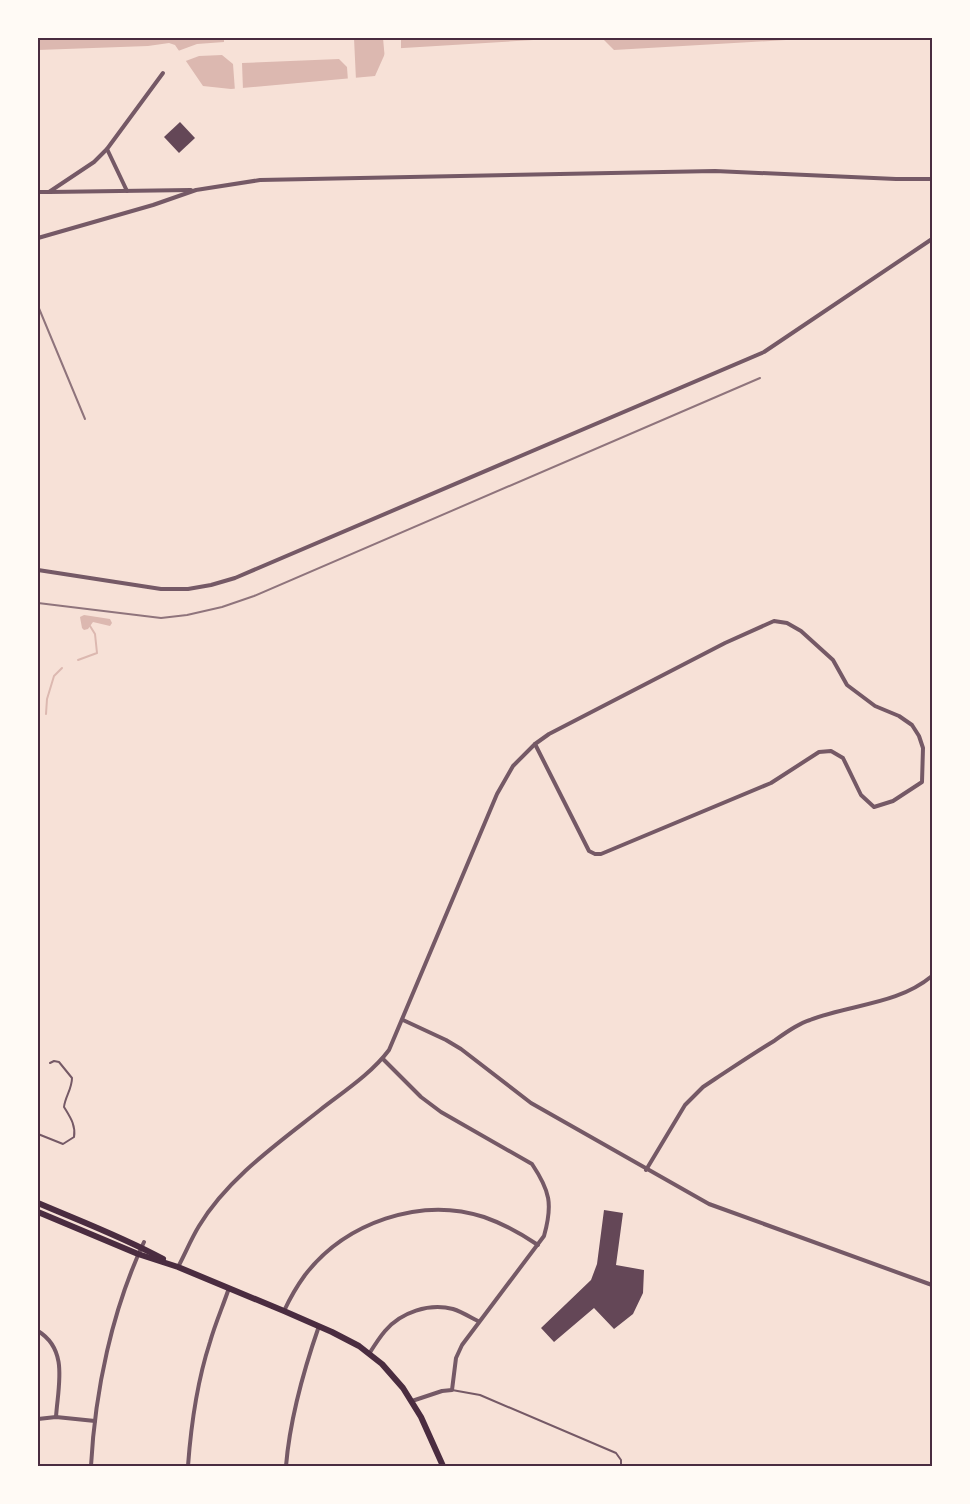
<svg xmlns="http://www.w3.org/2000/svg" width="970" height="1504" viewBox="0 0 970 1504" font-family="Mulish,sans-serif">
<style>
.water{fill:#dcb8b0}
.pier{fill:#f7e1d7}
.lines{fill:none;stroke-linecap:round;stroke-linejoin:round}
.stream{stroke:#dcb8b0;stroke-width:2}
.building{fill:#644757}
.service{stroke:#755966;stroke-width:2}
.minor{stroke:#755966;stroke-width:4}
.primary{stroke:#4a2c40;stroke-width:6}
.rail{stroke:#8f747c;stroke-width:2}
.neatline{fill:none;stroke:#4a2c40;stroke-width:2}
</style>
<rect width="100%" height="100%" fill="#f7e1d7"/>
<g class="water">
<polygon points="38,38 567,38 387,49 375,76 231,89 203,86 175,45 169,43 148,46 38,50"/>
<polygon points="602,38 791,38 786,40 614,50"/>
<polygon points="84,615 110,619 112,623 110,626 93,622 88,629 84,630 82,628 80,617"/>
</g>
<g class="pier">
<polygon points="224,38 354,38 356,80 348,81 347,67 339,59 242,63 243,90 235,91 233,64 222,55 199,56 183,62 178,51 197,44 224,42"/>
<polygon points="383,38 401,38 401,51 389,51 385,60"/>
</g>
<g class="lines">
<g class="stream">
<polyline points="78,660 97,653 95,634 90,626"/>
<polyline points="46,714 47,699 54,676 62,668"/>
</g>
</g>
<g class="building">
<polygon points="180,122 195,138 179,153 164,137"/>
<polygon points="604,1210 623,1213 616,1265 644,1270 643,1293 633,1314 614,1329 594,1308 554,1342 541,1328 591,1280 597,1264"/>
</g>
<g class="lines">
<g class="service">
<path d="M 38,1134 L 63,1144 L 74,1137 C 76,1125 70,1117 64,1107 C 65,1097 72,1089 72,1078 L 59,1062 L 54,1061 L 50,1063"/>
<polyline points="452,1390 480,1395 616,1453 621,1460 621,1466"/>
</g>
<g class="minor">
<polyline points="107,149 127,191"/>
<polyline points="38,192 49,192 94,162 107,149 163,73"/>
<polyline points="49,192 191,190"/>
<polyline points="38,238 153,205 196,190 260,180 715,171 896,179 932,179"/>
<polyline points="38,570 161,589 188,589 211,585 235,578 764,352 932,239"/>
<polygon points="774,621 787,623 801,631 833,660 847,685 875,706 899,716 912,725 919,736 923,748 922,782 893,801 874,807 861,795 843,758 831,751 819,752 771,783 601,854 595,854 589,851 535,744 549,734 725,643"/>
<polyline points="403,1020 446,1040 461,1049 531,1103 709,1204 932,1285"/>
<path d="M 383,1059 L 421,1097 L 441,1112 L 532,1164 C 550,1191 553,1204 544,1236 L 462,1345 L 456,1358 L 452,1390 L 442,1391 L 412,1401"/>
<path d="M 646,1170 L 685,1105 L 703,1087 L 715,1079 C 735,1066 754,1053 774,1041 C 785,1033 797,1024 810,1020 C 851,1004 897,1005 932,976"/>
<path d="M 178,1267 C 185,1254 191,1239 199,1226 C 227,1179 277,1144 320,1110 C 343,1092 371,1074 389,1050 L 497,794 L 513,766 L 535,744"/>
<path d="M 284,1311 C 290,1298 297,1286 305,1275 C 345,1223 420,1196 484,1217 C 504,1224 520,1233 538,1245"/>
<path d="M 38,1331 C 69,1350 58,1386 56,1417"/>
<path d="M 369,1354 C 374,1346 379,1338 385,1331 C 401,1312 429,1303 453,1309 C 462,1312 470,1317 478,1321"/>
<polyline points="38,1419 56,1417 95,1421"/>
<path d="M 91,1466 C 95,1391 112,1310 144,1242"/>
<path d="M 188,1466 C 191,1425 197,1382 210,1342 C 215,1324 223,1306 229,1288"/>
<path d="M 286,1466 C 290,1418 303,1372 319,1326"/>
</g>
<g class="primary">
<path d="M 38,1203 C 80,1221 123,1237 163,1259"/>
<polyline points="38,1212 138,1254 178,1267 284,1311 332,1332 359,1346 382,1364 403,1388 421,1417 443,1466"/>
</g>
<g class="rail">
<polyline points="38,306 85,419"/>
<polyline points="38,603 161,618 187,615 222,607 254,596 760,378"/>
</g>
</g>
<rect width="970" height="1504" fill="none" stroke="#fffaf5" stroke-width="78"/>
<rect x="39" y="39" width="892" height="1426" class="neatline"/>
</svg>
